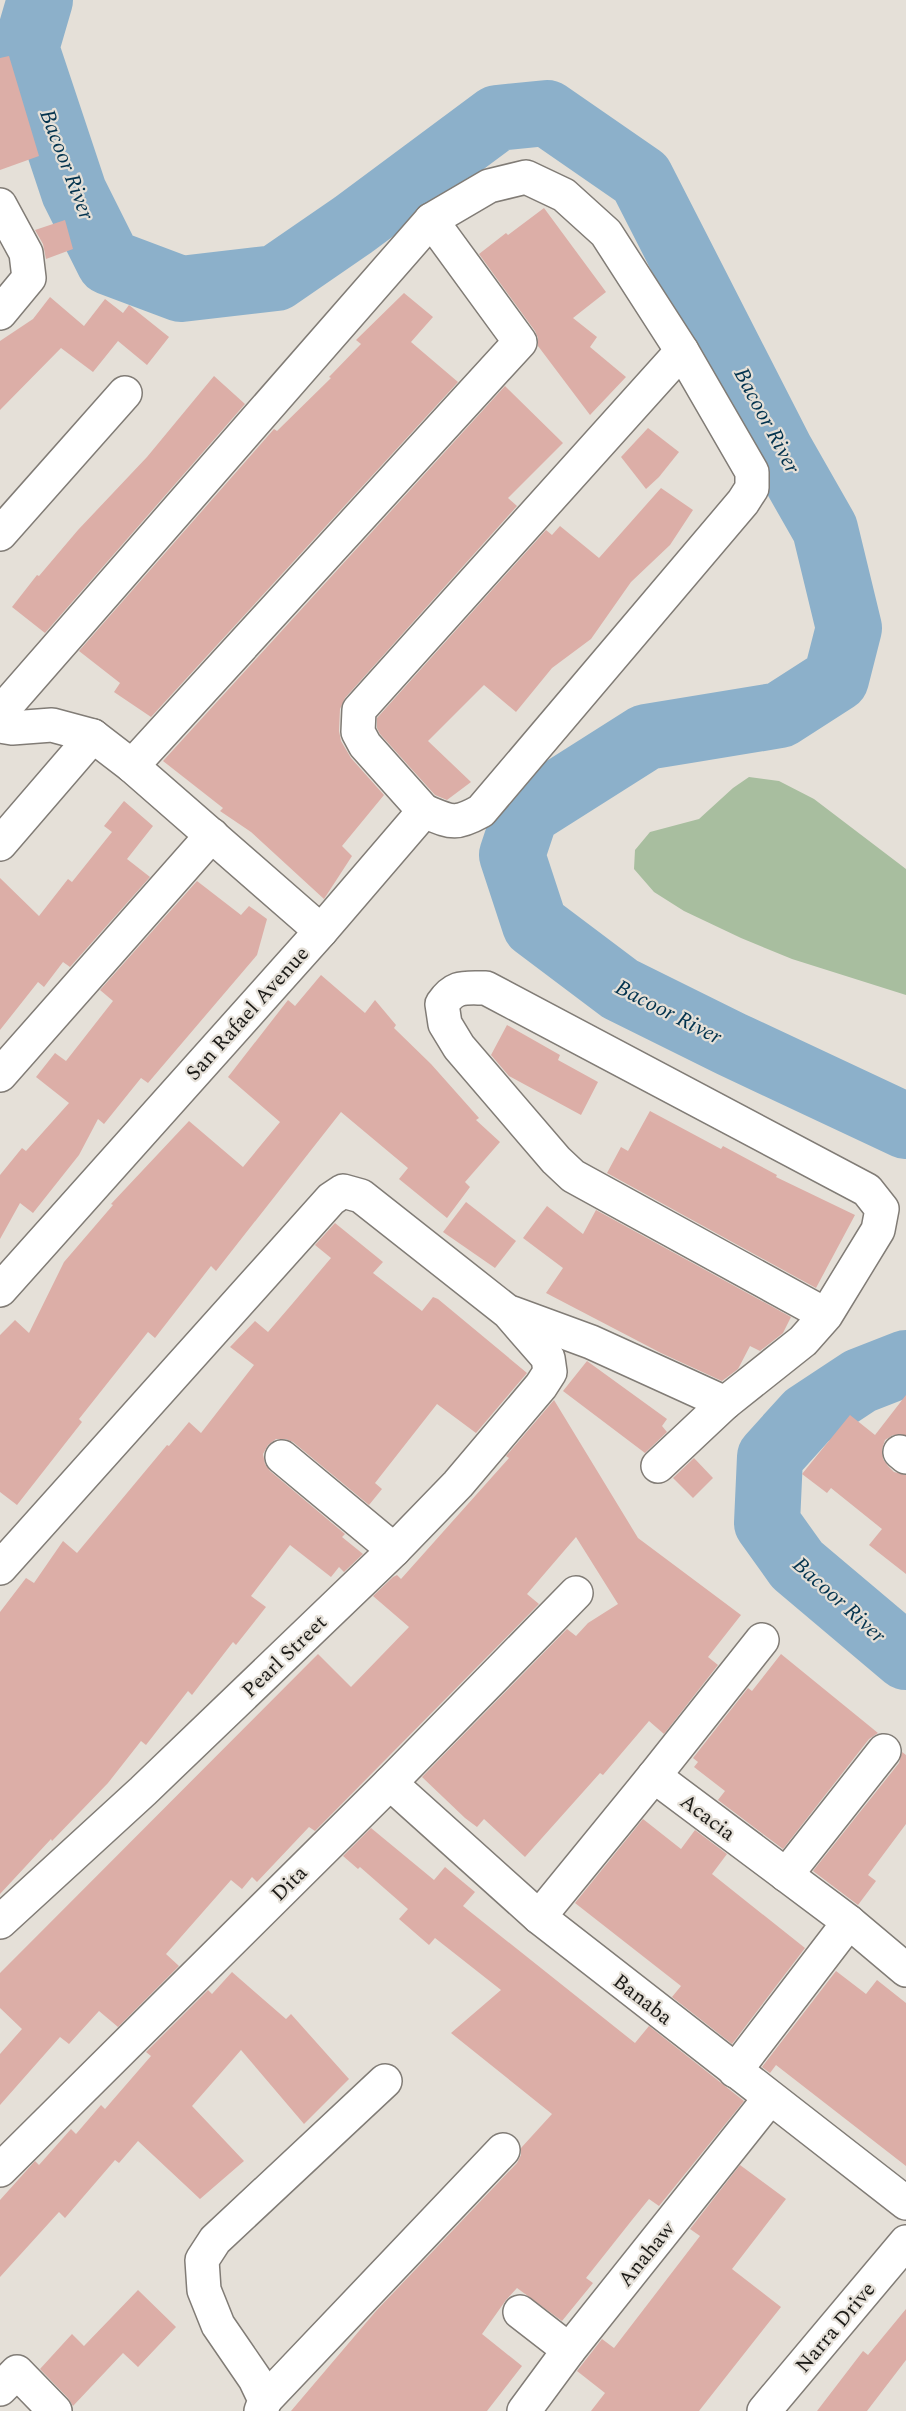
<svg xmlns="http://www.w3.org/2000/svg" width="906" height="2411" viewBox="0 0 906 2411" font-family="Spectral,serif">
<style>
.green{fill:#a8be9f}
.lines{fill:none;stroke-linecap:round;stroke-linejoin:round}
.river{stroke:#8cb0ca;stroke-width:66}
.building{fill:#dcaea7}
.minor-casing{stroke:#817c76;stroke-width:36}
.minor{stroke:#fff;stroke-width:33}
.labels{text-anchor:middle;stroke-width:4.5;stroke-linejoin:round;paint-order:stroke}
.street-label{font-size:21px;fill:#1c1b18;stroke:#e5e0d8}
.water-label{font-size:22px;font-style:italic;fill:#03334e;stroke:#e5e0d8}
</style>
<rect width="100%" height="100%" fill="#e5e0d8"/>
<polygon class="green" points="749,777 779,781 814,799 906,869 906,995 792,959 741,938 684,911 654,892 634,869 635,850 650,832 699,819 733,788"/>
<g class="lines">
<g class="river">
<polyline points="40,0 26,48 74,192 109,262 181,289 276,278 353,225 497,118 547,113 641,178 780,450 825,529 849,628 836,679 780,715 646,737 526,813 512,855 535,925 620,989 731,1044 906,1126"/>
<polyline points="906,1363 860,1381 807,1416 770,1457 767,1523 797,1565 906,1657"/>
</g>
</g>
<g class="building">
<polygon points="9,56 39,156 0,170 0,58"/>
<polygon points="544,208 606,292 573,318 597,337 590,347 626,377 590,415 538,346 538,338 535,331 479,254 506,233 508,235"/>
<polygon points="65,220 73,249 46,259 43,244 35,230"/>
<polygon points="404,293 433,317 411,342 458,382 151,717 114,692 120,683 79,651 274,429 277,431 331,378 329,377 361,344 356,340"/>
<polygon points="50,297 84,326 105,299 123,313 129,305 169,337 147,365 118,341 93,372 61,348 0,410 0,341 33,319"/>
<polygon points="214,376 245,404 45,633 12,607 37,575 39,576 78,530 147,457"/>
<polygon points="505,386 563,443 508,498 517,506 345,698 340,709 339,731 341,741 351,758 384,795 342,846 352,856 324,899 251,832 220,811 223,808 163,761"/>
<polygon points="648,428 679,452 659,477 646,489 621,457"/>
<polygon points="661,488 693,510 670,545 631,582 591,639 552,668 516,712 484,685 428,741 471,782 447,800 435,795 380,734 377,728 377,718 546,530 552,535 560,526 599,558"/>
<polygon points="124,801 153,826 127,859 150,877 70,967 63,962 44,987 38,982 0,1030 0,878 39,916 68,879 72,882 112,832 104,826"/>
<polygon points="197,881 241,915 249,906 267,919 257,955 148,1083 141,1078 104,1124 98,1119 79,1155 33,1213 20,1203 0,1239 0,1175 22,1148 26,1151 69,1103 36,1077 55,1053 66,1061 113,1001 100,990"/>
<polygon points="321,975 365,1013 375,1000 396,1025 394,1028 431,1064 479,1118 476,1120 500,1142 465,1182 470,1187 447,1218 399,1179 408,1168 341,1112 216,1271 211,1266 155,1338 148,1332 79,1419 82,1422 17,1505 0,1492 0,1335 15,1320 29,1333 64,1262 113,1205 111,1204 189,1121 243,1167 280,1122 228,1077 288,1000 295,1006"/>
<polygon points="507,1025 560,1055 558,1060 598,1082 581,1115 509,1076 491,1055"/>
<polygon points="650,1111 721,1149 723,1146 777,1175 776,1177 855,1215 816,1288 607,1173 621,1147 628,1151"/>
<polygon points="466,1202 516,1241 495,1268 443,1232"/>
<polygon points="547,1206 583,1234 596,1210 791,1317 783,1333 760,1351 750,1346 738,1369 722,1381 661,1353 546,1293 563,1268 523,1238"/>
<polygon points="335,1223 383,1262 373,1273 422,1311 433,1297 438,1299 527,1373 476,1433 437,1404 375,1483 382,1489 369,1505 293,1442 286,1439 276,1439 268,1445 263,1454 265,1464 270,1471 345,1534 342,1537 363,1554 344,1572 339,1567 331,1577 290,1545 251,1596 266,1607 236,1645 233,1642 192,1695 188,1691 146,1745 141,1741 108,1783 52,1841 51,1839 0,1894 0,1612 26,1578 34,1583 63,1541 77,1553 167,1445 169,1446 189,1422 201,1433 254,1365 230,1347 255,1321 268,1332 293,1303 331,1258 315,1245"/>
<polygon points="587,1361 667,1419 662,1426 667,1432 645,1453 563,1391"/>
<polygon points="906,1395 906,1435 893,1435 885,1440 882,1449 883,1459 888,1466 894,1472 906,1475 906,1574 869,1545 882,1529 831,1488 827,1493 802,1474 850,1415 875,1435"/>
<polygon points="554,1400 638,1538 741,1615 708,1657 718,1665 664,1734 649,1721 603,1775 600,1773 525,1857 484,1819 477,1827 465,1818 422,1777 567,1629 576,1636 588,1623 618,1604 576,1537 527,1594 539,1604 315,1831 309,1827 257,1882 252,1877 242,1889 231,1880 166,1954 179,1966 118,2027 99,2011 69,2044 60,2037 0,2105 0,2054 22,2029 0,2008 0,1973 318,1654 351,1687 409,1627 373,1596 393,1577 397,1575 401,1579 509,1458 506,1456"/>
<polygon points="694,1458 713,1478 693,1498 673,1478"/>
<polygon points="781,1654 878,1733 869,1739 783,1849 718,1800 725,1791 694,1767 698,1762 693,1758 748,1688 752,1691"/>
<polygon points="902,1752 906,1755 906,1824 868,1875 876,1881 858,1905 813,1871 899,1763"/>
<polygon points="643,1819 681,1849 695,1830 727,1854 712,1874 805,1948 732,2044 672,1997 681,1986 575,1903"/>
<polygon points="371,1828 434,1880 445,1867 475,1892 463,1906 635,2043 649,2026 744,2101 659,2206 649,2199 632,2220 586,2278 593,2283 562,2321 517,2288 506,2300 482,2334 522,2366 487,2411 291,2411 376,2311 517,2163 521,2155 521,2148 552,2114 451,2033 501,1990 435,1938 429,1945 399,1919 408,1909 360,1867 358,1869 343,1856"/>
<polygon points="836,1971 866,1994 877,1980 906,2003 906,2166 776,2065 770,2073 762,2067"/>
<polygon points="232,1972 286,2019 291,2014 349,2079 304,2124 241,2050 192,2106 244,2161 200,2199 138,2141 119,2163 115,2160 65,2218 59,2212 0,2277 0,2200 35,2161 39,2165 71,2129 76,2134 101,2105 105,2109 151,2056 146,2052 208,1990 212,1994"/>
<polygon points="740,2165 786,2199 732,2269 781,2307 699,2411 591,2411 605,2393 577,2371 602,2339 614,2348 700,2236 690,2229"/>
<polygon points="138,2290 176,2327 138,2367 123,2353 73,2406 68,2398 40,2369 72,2334 84,2346"/>
<polygon points="906,2309 906,2360 867,2411 817,2411 863,2351 868,2355"/>
</g>
<g class="lines">
<g class="minor-casing">
<g id="minor">
<polyline points="0,205 26,253 29,278 0,313"/>
<polyline points="0,534 125,393"/>
<polyline points="0,713 431,220 520,342 132,766"/>
<polyline points="0,726 12,728 52,725 93,736"/>
<path d="M 424,811 C 451,822 454,826 481,811 L 743,502 L 752,488 L 752,472 L 682,351 L 606,233 L 564,195 L 526,177 L 489,186 L 431,220"/>
<polyline points="0,844 93,736 132,766 321,931"/>
<polyline points="0,1075 212,835"/>
<polyline points="0,1290 321,931 424,811 365,745 358,732 359,710 682,351"/>
<polyline points="512,1313 591,1342 725,1403"/>
<polyline points="900,1452 906,1457"/>
<polyline points="282,1457 394,1550"/>
<path d="M 658,1466 L 725,1403 L 803,1341 L 826,1315 L 878,1230 L 882,1209 L 867,1190 L 486,988 C 464,988 455,985 442,1004 L 445,1024 L 459,1047 L 556,1160 L 573,1176 L 826,1315"/>
<polyline points="0,1568 331,1199 343,1191 361,1196 508,1312 548,1358 550,1372 541,1386 458,1484 394,1550 143,1791 0,1922"/>
<polyline points="654,1776 762,1640"/>
<polyline points="390,1783 539,1917 906,2203"/>
<polyline points="786,1875 884,1751"/>
<polyline points="539,1917 654,1776 849,1922 906,1970"/>
<polyline points="735,2071 849,1922"/>
<polyline points="0,2170 390,1783 576,1593"/>
<polyline points="520,2312 569,2350"/>
<polyline points="0,2389 17,2372 55,2411"/>
<polyline points="265,2400 503,2150"/>
<polyline points="261,2411 265,2400 255,2379 218,2325 204,2290 202,2260 215,2240 385,2081"/>
<polyline points="524,2411 569,2350 770,2098"/>
<polyline points="764,2411 906,2242"/>
</g>
</g>
<use href="#minor" class="minor"/>
</g>
<g class="labels">
<g class="street-label">
<text transform="translate(247 1013) rotate(-48)" y="7">San Rafael Avenue</text>
<text transform="translate(284 1656) rotate(-44)" y="7">Pearl Street</text>
<text transform="translate(708 1817) rotate(37)" y="7">Acacia</text>
<text transform="translate(289 1883) rotate(-45)" y="7">Dita</text>
<text transform="translate(643 1999) rotate(38)" y="7">Banaba</text>
<text transform="translate(646 2254) rotate(-51)" y="7">Anahaw</text>
<text transform="translate(835 2327) rotate(-50)" y="7">Narra Drive</text>
</g>
<g class="water-label">
<text transform="translate(68 164) rotate(69)" y="8">Bacoor River</text>
<text transform="translate(768 420) rotate(62)" y="8">Bacoor River</text>
<text transform="translate(669 1011) rotate(27)" y="8">Bacoor River</text>
<text transform="translate(840 1599) rotate(42)" y="8">Bacoor River</text>
</g>
</g>
</svg>
